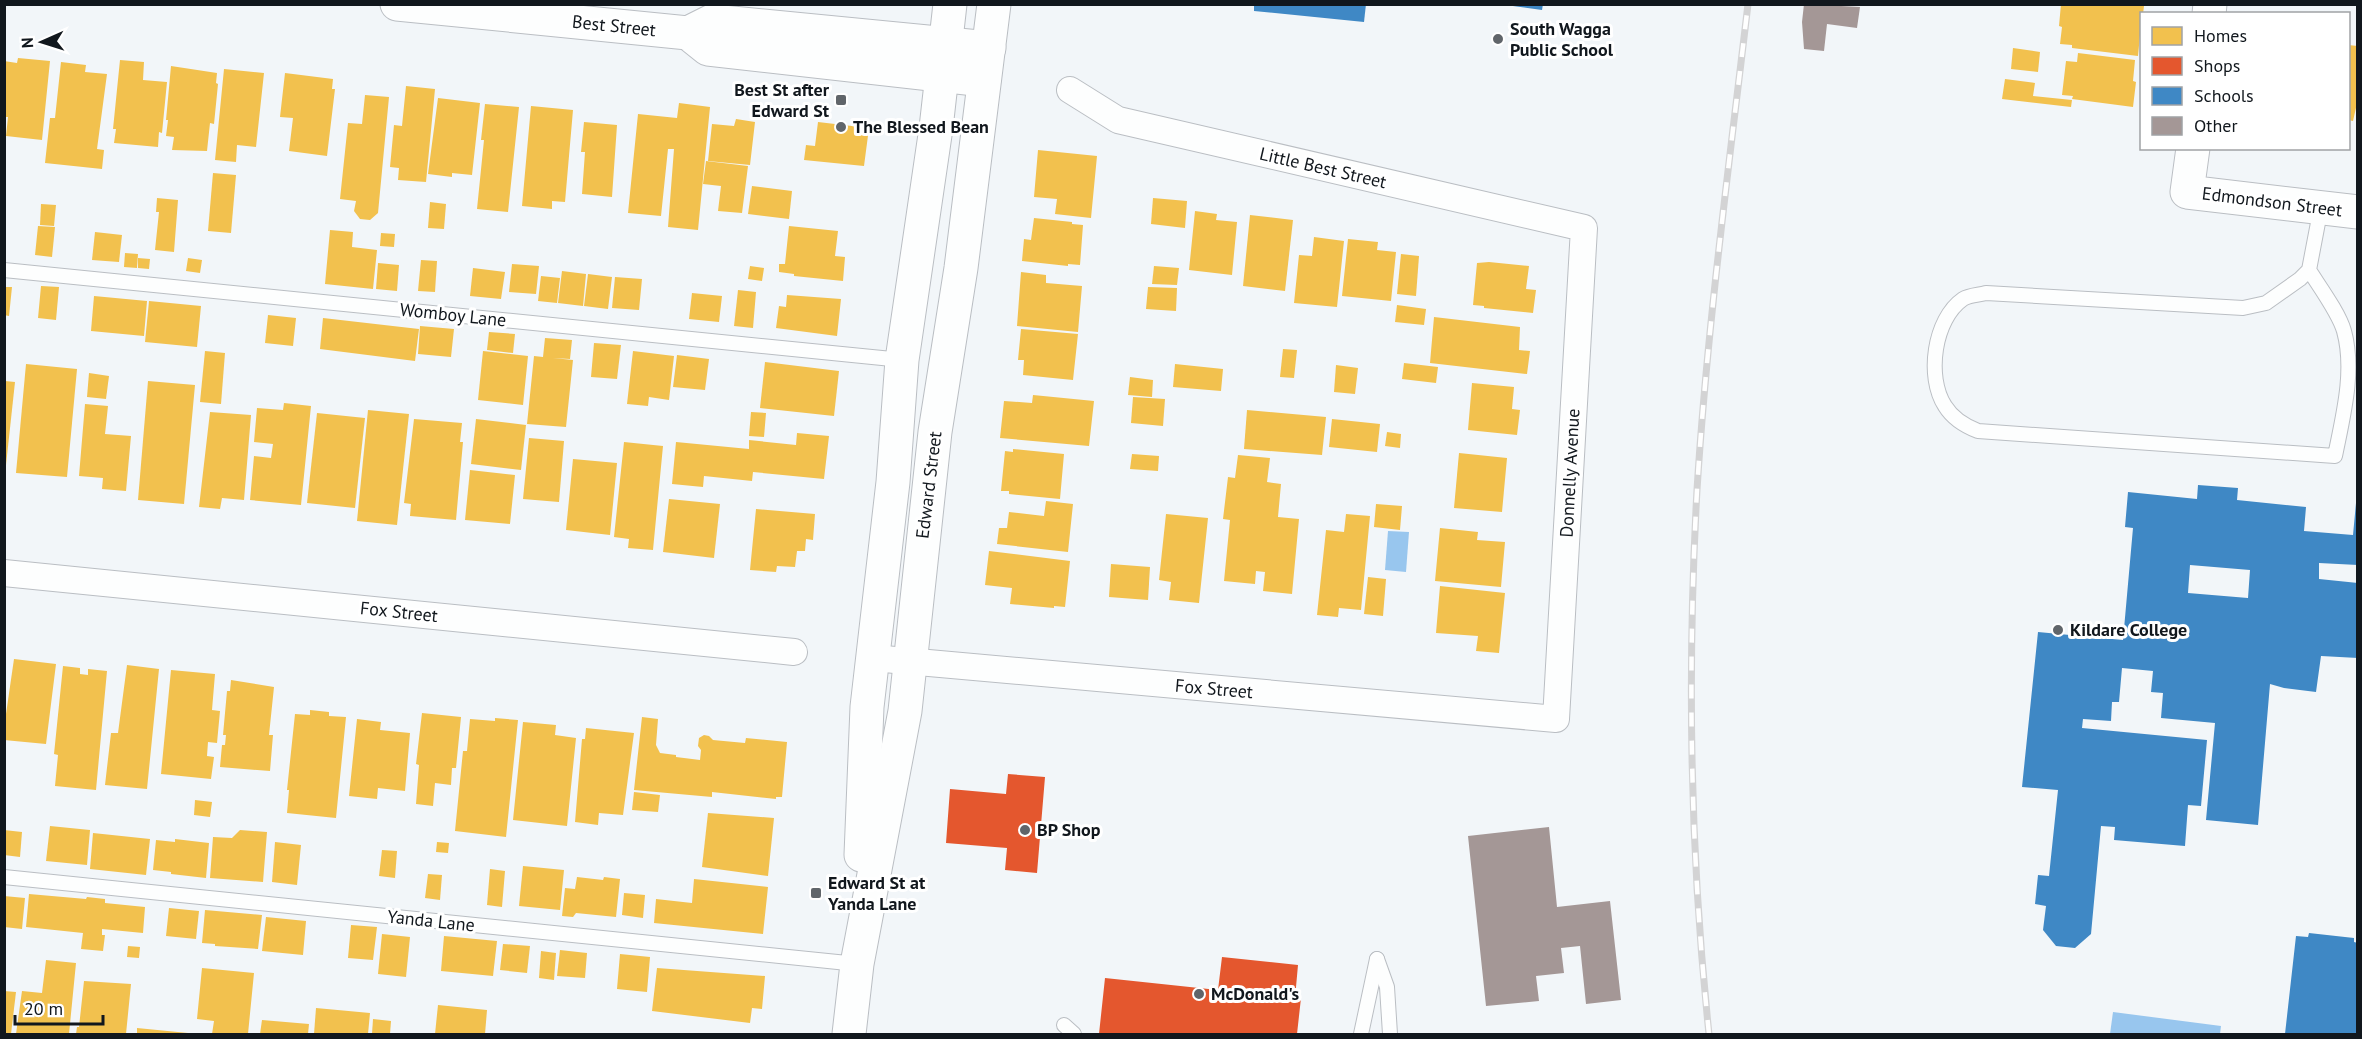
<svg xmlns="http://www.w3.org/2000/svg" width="2362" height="1039" viewBox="0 0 2362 1039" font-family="'PT Sans',sans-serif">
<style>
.water{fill:#98c6ee}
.homes{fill:#f2c14e}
.shops{fill:#e4572e}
.schools{fill:#3f88c5;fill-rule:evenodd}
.building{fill:#a49796}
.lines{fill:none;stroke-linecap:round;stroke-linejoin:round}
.lane-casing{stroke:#babec3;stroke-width:16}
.street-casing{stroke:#babec3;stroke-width:28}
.secondary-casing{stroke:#babec3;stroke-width:35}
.highway-casing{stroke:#babec3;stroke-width:35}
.lane{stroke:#fdfefe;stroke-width:14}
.street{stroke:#fdfefe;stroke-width:26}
.secondary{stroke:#fdfefe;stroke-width:33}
.highway{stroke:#fdfefe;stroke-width:33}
.rail-casing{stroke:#d3d3d4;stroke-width:7}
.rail{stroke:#fff;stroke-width:4.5;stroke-dasharray:14;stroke-linecap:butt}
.poi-dot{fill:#60656a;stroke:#fff;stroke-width:2}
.labels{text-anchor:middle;stroke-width:6;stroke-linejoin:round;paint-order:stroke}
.street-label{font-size:18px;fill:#11171d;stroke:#fff}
.poi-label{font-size:18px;font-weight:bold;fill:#11171d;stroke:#fff;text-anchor:start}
</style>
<rect width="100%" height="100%" fill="#f2f6f9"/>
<g class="water">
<polygon points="1388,531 1409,532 1406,572 1385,570"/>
<polygon points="2113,1012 2221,1026 2220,1034 2110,1034"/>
</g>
<g class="homes">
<polygon points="2061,4 2144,6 2143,14 2142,14 2138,56 2072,48 2072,45 2060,44 2062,27 2059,26"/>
<polygon points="2348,45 2358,46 2358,99 2353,121 2348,120"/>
<polygon points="2013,48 2040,52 2038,72 2011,69"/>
<polygon points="2078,53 2135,60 2133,81 2136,82 2133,107 2072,99 2073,96 2062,95 2066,61 2077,62"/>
<polygon points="18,58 50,61 42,140 6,136 8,117 4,117 4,61 17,63"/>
<polygon points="120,60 144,62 143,80 167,82 162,133 159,132 158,147 114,143 116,129 113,129"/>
<polygon points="61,62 86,65 85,72 107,74 97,149 104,150 102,169 45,163 50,118 55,118"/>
<polygon points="171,66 217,73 216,83 218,84 214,124 210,123 207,151 172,150 174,137 166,136 168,120 166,120"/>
<polygon points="224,69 264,73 256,147 237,145 236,162 215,160"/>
<polygon points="285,73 333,79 332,89 335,89 327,156 289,151 293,118 280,117"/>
<polygon points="2005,79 2035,83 2033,96 2072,100 2071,107 2002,99"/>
<polygon points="406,86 435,89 426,182 398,180 399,168 390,167 394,125 402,126"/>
<polygon points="365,95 389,97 378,213 370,220 360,219 354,211 356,201 340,199 348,123 362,124"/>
<polygon points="438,98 480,103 472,175 452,173 452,177 428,174"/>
<polygon points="679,103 710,107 698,230 668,227 674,149 668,149 661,216 628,213 638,114 677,118"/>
<polygon points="485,104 519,107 508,212 477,209 484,140 481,140"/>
<polygon points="531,106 573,110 565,202 552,201 552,209 522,206"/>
<polygon points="736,119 755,122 750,165 708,161 712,124 734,126"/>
<polygon points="584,122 617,125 612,197 582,194 585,152 581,152"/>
<polygon points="818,122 869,128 864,166 804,160 806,145 815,146"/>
<polygon points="1038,150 1097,156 1091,218 1055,214 1057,199 1034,197"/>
<polygon points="706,161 748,166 742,213 718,211 721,186 703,184"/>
<polygon points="213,173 236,175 231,233 208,231"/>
<polygon points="752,186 792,191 789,219 748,214"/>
<polygon points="157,198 178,200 174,252 155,250 159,212 156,212"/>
<polygon points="1153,198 1187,201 1185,228 1151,224"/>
<polygon points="430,202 446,204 444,229 428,228"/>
<polygon points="41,204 56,205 54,226 40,225"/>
<polygon points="1195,211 1217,214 1216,220 1237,222 1232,275 1189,270"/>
<polygon points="1250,215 1293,220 1285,291 1243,286"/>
<polygon points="1034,218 1072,222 1072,224 1083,225 1080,265 1068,264 1068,266 1022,261 1024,239 1031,240"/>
<polygon points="38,226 55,227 52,257 35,255"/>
<polygon points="789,226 838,231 835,256 845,257 843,281 794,276 794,274 779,272 779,264 785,264"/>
<polygon points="330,230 353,232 352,247 377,250 373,289 325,284"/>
<polygon points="95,232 122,235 119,262 92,260"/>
<polygon points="381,233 395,234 394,247 380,246"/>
<polygon points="1314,237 1344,241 1337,307 1294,303 1299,255 1312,256"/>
<polygon points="1348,239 1378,242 1377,250 1396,252 1391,301 1342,296"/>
<polygon points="125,253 138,254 137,268 124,267"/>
<polygon points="1401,254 1419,256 1416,296 1397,294"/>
<polygon points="138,258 150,259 149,269 138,268"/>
<polygon points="188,258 202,260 200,273 186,271"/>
<polygon points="421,260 437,261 435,292 418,291"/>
<polygon points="1489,262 1529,266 1526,289 1536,290 1533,313 1484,308 1484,306 1473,305 1477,263"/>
<polygon points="378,263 399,265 397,291 376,289"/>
<polygon points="512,264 539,266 536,294 509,292"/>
<polygon points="750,266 764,268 762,281 748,279"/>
<polygon points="1154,266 1179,268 1177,285 1152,284"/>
<polygon points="473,268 505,272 501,299 470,296"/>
<polygon points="562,271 586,274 583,306 558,303"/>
<polygon points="1021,272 1046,275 1046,283 1082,286 1078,332 1017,326"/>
<polygon points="588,274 612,277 608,309 584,306"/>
<polygon points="541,276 560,278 557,303 538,301"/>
<polygon points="615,277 642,279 639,310 612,308"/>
<polygon points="41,286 59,287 56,320 38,318"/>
<polygon points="4,287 12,287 9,316 4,315"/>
<polygon points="1148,287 1177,288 1176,311 1146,309"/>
<polygon points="738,290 756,292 753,328 734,326"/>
<polygon points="692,293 722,296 719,322 689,319"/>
<polygon points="787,295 841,299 837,336 776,328 779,306 786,307"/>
<polygon points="94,296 147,301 144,336 91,331"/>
<polygon points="149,301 201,306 197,347 145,342"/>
<polygon points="1397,305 1426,309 1424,325 1395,322"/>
<polygon points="268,315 296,318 293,346 265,343"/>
<polygon points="1434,317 1520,327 1519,350 1530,351 1527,374 1430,363"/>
<polygon points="323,318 419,329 415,361 320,349"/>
<polygon points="420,326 454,329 451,357 418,354"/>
<polygon points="1021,329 1078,334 1073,380 1023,375 1024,360 1018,360"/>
<polygon points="489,332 515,334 513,353 487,350"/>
<polygon points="545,338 572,340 570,359 553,358 573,360 566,427 527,424 534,356 543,357"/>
<polygon points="594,343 621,345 617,379 591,377"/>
<polygon points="1283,349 1297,350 1294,378 1280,377"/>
<polygon points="205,351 225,353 221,404 200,402"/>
<polygon points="483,351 528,356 523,405 478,400"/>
<polygon points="633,351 674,356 669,400 649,397 648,406 627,404"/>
<polygon points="677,355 709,359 705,390 673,387"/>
<polygon points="765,362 839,371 834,416 760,408"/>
<polygon points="1404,363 1438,367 1436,383 1402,379"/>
<polygon points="26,364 77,369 67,477 16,473"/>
<polygon points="1175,364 1223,369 1221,391 1173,387"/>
<polygon points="1336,365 1358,368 1355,394 1334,392"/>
<polygon points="89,373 109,376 106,399 87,397"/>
<polygon points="1130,377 1153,380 1152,397 1128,395"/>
<polygon points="5,381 15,382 6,465 5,465"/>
<polygon points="148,381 195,385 184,504 138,500"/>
<polygon points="1472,383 1514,387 1512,409 1520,410 1517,435 1468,430"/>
<polygon points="1033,395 1094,401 1089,446 1000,438 1004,401 1032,403"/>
<polygon points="1133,397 1165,399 1163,426 1131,423"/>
<polygon points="284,403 311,406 301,505 250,500 254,456 271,458 273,444 254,442 257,408 283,410"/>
<polygon points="85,404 108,406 105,434 131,436 126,491 102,489 103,478 79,476"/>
<polygon points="368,410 409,414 397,525 357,521"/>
<polygon points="1247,410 1326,417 1322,455 1244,449"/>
<polygon points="210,412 251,415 244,500 222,498 220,509 199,507"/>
<polygon points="751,412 766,413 764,437 749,436"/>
<polygon points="317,413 365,418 355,508 307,503"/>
<polygon points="414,419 462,423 460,442 463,442 456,520 410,516 411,504 404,503"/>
<polygon points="476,419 526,425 521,470 471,464"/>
<polygon points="1332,419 1380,424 1377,452 1329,447"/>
<polygon points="1387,432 1401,434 1400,448 1385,446"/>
<polygon points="797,433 829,436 824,479 753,472 752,481 704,476 703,487 672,484 676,442 749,449 749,440 796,445"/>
<polygon points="529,438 564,441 559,502 523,499"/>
<polygon points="624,442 663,446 653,550 628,548 629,539 614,537"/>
<polygon points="1013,449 1064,454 1060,499 1009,494 1009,491 1001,491 1005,451 1013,452"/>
<polygon points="1459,453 1507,458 1502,512 1454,508"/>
<polygon points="1132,454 1159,456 1158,471 1130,469"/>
<polygon points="1238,455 1270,458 1267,482 1281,484 1278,517 1299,519 1292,594 1263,591 1265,572 1256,571 1255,584 1224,581 1230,520 1223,519 1228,477 1235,478"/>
<polygon points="573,459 617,463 610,535 566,530"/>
<polygon points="470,470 515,475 510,524 465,520"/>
<polygon points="669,499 720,504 714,558 663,552"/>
<polygon points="1046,501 1073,504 1068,552 997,544 999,528 1007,528 1009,512 1044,516"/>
<polygon points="1376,504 1402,506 1400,530 1374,527"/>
<polygon points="756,509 815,514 813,540 806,539 805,551 797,551 795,567 777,566 776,572 750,570"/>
<polygon points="1166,514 1208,518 1199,603 1169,600 1171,582 1159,580"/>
<polygon points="1346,514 1370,516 1361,610 1339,608 1338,617 1317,615 1326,530 1344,532"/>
<polygon points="1440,528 1478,532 1477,540 1505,542 1501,587 1435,581"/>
<polygon points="989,551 1070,561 1065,607 1054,606 1054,608 1010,604 1012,588 985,585"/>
<polygon points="1111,564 1150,567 1148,600 1109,597"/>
<polygon points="1368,577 1386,579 1383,616 1364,614"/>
<polygon points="1440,586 1505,593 1499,653 1476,651 1478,636 1436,633"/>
<polygon points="14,659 56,664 46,744 4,740 6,714"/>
<polygon points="127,665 159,669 147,789 105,785 111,733 118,733"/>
<polygon points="63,666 80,668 80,674 88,675 88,669 107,671 96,790 55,786 58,755 54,754"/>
<polygon points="171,670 215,674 212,710 220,711 217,743 208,742 207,756 214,757 211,779 161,774"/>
<polygon points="231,680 274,687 269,735 273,735 270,771 220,767 222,745 225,745 226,735 223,735 227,691 230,691"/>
<polygon points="310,710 329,712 329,716 346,717 336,818 287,813 289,790 287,790 295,714 310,715"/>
<polygon points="422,713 461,717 456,768 452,768 451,785 435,783 433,806 416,804 419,765 416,764"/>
<polygon points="642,717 658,719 656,745 660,753 676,755 676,757 700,760 701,750 698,746 699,738 704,735 709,736 713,740 745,743 746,738 787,742 782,797 776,797 776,799 712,792 712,797 634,790"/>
<polygon points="495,718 518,720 506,837 455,831 463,751 467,751 470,719 495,721"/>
<polygon points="357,719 381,722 380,730 410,733 405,791 378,788 377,799 349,796"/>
<polygon points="523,722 556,725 555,735 576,738 567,826 513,820"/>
<polygon points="586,728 634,733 623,815 599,813 598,825 575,822 582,739 585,739"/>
<polygon points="634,792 660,795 658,812 632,810"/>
<polygon points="195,800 212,802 210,817 194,815"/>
<polygon points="708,813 774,818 768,876 702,867"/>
<polygon points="50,826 90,830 87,865 46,861"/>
<polygon points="4,830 22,832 20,857 4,855"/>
<polygon points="240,830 267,832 263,882 210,878 213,837 232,838"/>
<polygon points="93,833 150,839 146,875 90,869"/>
<polygon points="175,839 209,843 206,878 171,874 171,872 153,870 156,840 175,842"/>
<polygon points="275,842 301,845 297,885 272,882"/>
<polygon points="437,842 449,843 448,853 436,852"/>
<polygon points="382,850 397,851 395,878 379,876"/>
<polygon points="523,866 564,870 560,910 519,906"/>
<polygon points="490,869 505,871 502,907 487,905"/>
<polygon points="428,874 442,875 440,900 425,898"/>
<polygon points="577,877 603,880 604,877 620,879 616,917 576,913 573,917 562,916 565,888 575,889"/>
<polygon points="694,879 768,887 763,934 654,923 656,899 692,903"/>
<polygon points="624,893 645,895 643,918 622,915"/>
<polygon points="29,894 86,899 87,897 105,899 105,903 145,907 143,933 102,929 102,935 105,935 103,951 81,949 83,933 26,927"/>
<polygon points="4,896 25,898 22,929 4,927"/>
<polygon points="169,908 199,911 196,939 166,936"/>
<polygon points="205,910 262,915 258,949 215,946 215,944 202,943"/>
<polygon points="266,917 306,921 303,955 262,951"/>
<polygon points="351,925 377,927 373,960 348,958"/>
<polygon points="382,934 410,937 406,977 378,974"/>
<polygon points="444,936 497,941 493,976 441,971"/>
<polygon points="503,944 530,946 527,973 500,970"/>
<polygon points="128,946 140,947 139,958 127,957"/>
<polygon points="560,950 587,953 585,978 557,976"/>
<polygon points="541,951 556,953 554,980 539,978"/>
<polygon points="620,954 650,957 647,992 617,989"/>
<polygon points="46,960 76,963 69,1034 16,1034 22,991 42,993"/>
<polygon points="202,968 254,973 248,1034 212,1034 214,1021 197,1019"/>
<polygon points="657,968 765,976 762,1009 752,1008 750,1023 652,1011"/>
<polygon points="84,981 131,984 126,1034 76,1034 77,1027 79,1027"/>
<polygon points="4,991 16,992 11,1034 4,1034"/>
<polygon points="438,1005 487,1010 485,1034 435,1034"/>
<polygon points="316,1008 370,1013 368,1034 314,1034"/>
<polygon points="373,1019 391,1021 390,1034 372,1034"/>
<polygon points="262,1020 309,1024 308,1034 260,1034"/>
<polygon points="137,1028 188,1033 188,1034 137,1034"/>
</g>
<g class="shops">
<polygon points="1008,774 1045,777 1037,873 1005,870 1007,848 946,843 950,789 1006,794"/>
<polygon points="1222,957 1298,965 1295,998 1301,998 1297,1034 1099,1034 1105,978 1218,990"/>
</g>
<g class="schools">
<polygon points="1254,4 1366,4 1364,22 1254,11"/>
<polygon points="1498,4 1543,4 1542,10"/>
<path d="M 2198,485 L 2238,488 L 2237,500 L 2306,507 L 2304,531 L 2353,535 L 2356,503 L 2358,503 L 2358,565 L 2319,563 L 2319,579 L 2358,583 L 2358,658 L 2321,656 L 2316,692 L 2284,688 L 2270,684 L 2258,825 L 2206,820 L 2215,723 L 2161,718 L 2163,693 L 2151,692 L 2153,671 L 2122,668 L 2119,702 L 2112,702 L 2111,721 L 2083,719 L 2082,728 L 2207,740 L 2201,806 L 2188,805 L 2185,846 L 2114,840 L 2115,827 L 2101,826 L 2091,934 L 2075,948 L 2056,946 L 2043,930 L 2046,906 L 2035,904 L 2038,875 L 2049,876 L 2058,790 L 2022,787 L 2038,632 L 2123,640 L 2133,528 L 2125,527 L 2128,492 L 2197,499 ZM 2190,565 L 2250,570 L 2248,598 L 2188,593 Z"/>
<polygon points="2309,933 2354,938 2354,942 2358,943 2358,1034 2285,1034 2296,936 2308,937"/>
</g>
<g class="building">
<polygon points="1804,4 1860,7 1857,28 1827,24 1824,51 1804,49 1802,22"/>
<polygon points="1549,827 1557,907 1610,901 1621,1000 1586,1004 1580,946 1561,948 1564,973 1536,976 1539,1001 1486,1006 1468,836"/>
</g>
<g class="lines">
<g class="lane-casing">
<g id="lane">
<polyline points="4,270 902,360"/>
<path d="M 2309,270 C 2319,286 2339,313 2344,331 C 2355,371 2343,416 2335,456 L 1978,431 C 1965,426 1953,419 1945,406 C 1926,377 1934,319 1963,299 C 1969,295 1979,295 1986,293 L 2243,308 L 2266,303 L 2300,279 L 2309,270 L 2321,207"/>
<polyline points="4,877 857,964"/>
<polyline points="1377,959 1387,987 1390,1034"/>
<polyline points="1064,1025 1074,1034"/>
<polyline points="1361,1034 1377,959"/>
</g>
</g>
<g class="street-casing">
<g id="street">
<polyline points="4,573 794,652"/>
<polyline points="873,658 1556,719 1584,228 1118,120 1070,90"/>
</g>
</g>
<g class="secondary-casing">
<g id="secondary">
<polyline points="397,4 688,33 708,49 984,80"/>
<polyline points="2209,14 2210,4"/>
<polyline points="688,33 712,21 989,48"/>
<polyline points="2193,148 2187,192 2358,212"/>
</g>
</g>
<g class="highway-casing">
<g id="highway">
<polyline points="861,855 867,707 893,482 902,360 936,128 950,4"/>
<polyline points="849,1034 857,964 905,711 935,432 961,268 994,4"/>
</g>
</g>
<use href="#lane" class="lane"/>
<use href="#street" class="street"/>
<use href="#secondary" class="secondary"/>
<use href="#highway" class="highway"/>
<g class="rail-casing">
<path id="rail" d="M 1709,1034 C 1690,854 1687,671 1697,490 C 1707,328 1729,166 1748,4"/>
</g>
<use href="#rail" class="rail"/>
</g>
<g class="poi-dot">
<circle cx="1498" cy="39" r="6"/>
<rect x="835" y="94" width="12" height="12" rx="3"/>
<circle cx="841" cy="127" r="6"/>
<circle cx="2058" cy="630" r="6"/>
<circle cx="1025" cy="830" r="6"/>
<rect x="810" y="887" width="12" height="12" rx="3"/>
<circle cx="1199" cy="994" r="6"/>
</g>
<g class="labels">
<g class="street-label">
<text transform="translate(614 26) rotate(6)" y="6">Best Street</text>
<text transform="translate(1323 168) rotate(13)" y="6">Little Best Street</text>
<text transform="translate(2272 202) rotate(7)" y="6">Edmondson Street</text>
<text transform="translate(453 315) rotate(6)" y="6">Womboy Lane</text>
<text transform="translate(1570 473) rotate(-87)" y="6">Donnelly Avenue</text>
<text transform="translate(929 485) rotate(-83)" y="6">Edward Street</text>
<text transform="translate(399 612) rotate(6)" y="6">Fox Street</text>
<text transform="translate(1214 689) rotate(5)" y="6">Fox Street</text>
<text transform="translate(431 921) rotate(6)" y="6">Yanda Lane</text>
</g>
<g class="poi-label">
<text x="1510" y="35">South Wagga<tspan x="1510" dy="21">Public School</tspan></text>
<text x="829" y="96" text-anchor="end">Best St after<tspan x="829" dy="21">Edward St</tspan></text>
<text x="853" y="133">The Blessed Bean</text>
<text x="2070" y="636">Kildare College</text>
<text x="1037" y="836">BP Shop</text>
<text x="828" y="889">Edward St at<tspan x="828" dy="21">Yanda Lane</tspan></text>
<text x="1211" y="1000">McDonald's</text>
</g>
</g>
<rect width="2362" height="1039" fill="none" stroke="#11171d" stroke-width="12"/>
<rect x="2140" y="12" width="210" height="138" fill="#ffffff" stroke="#a0a2a5" stroke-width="1.5"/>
<rect x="2152" y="27" width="30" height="18" fill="#f2c14e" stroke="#a0a2a5" stroke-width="1.5"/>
<text x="2194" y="42" font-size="18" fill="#11171d">Homes</text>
<rect x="2152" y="57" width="30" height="18" fill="#e4572e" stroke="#a0a2a5" stroke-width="1.5"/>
<text x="2194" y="72" font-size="18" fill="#11171d">Shops</text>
<rect x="2152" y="87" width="30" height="18" fill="#3f88c5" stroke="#a0a2a5" stroke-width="1.5"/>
<text x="2194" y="102" font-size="18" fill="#11171d">Schools</text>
<rect x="2152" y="117" width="30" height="18" fill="#a49796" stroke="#a0a2a5" stroke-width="1.5"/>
<text x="2194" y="132" font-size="18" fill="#11171d">Other</text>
<g transform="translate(42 42) rotate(267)" stroke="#ffffff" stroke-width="4.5" paint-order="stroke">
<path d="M0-4.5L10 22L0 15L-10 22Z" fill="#11171d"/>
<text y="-9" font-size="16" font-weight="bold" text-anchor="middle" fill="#11171d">N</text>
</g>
<path d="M15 1015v9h88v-9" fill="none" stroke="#11171d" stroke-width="3"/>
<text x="24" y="1015" font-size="18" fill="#11171d" stroke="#ffffff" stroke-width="4.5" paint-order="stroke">20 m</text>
</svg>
